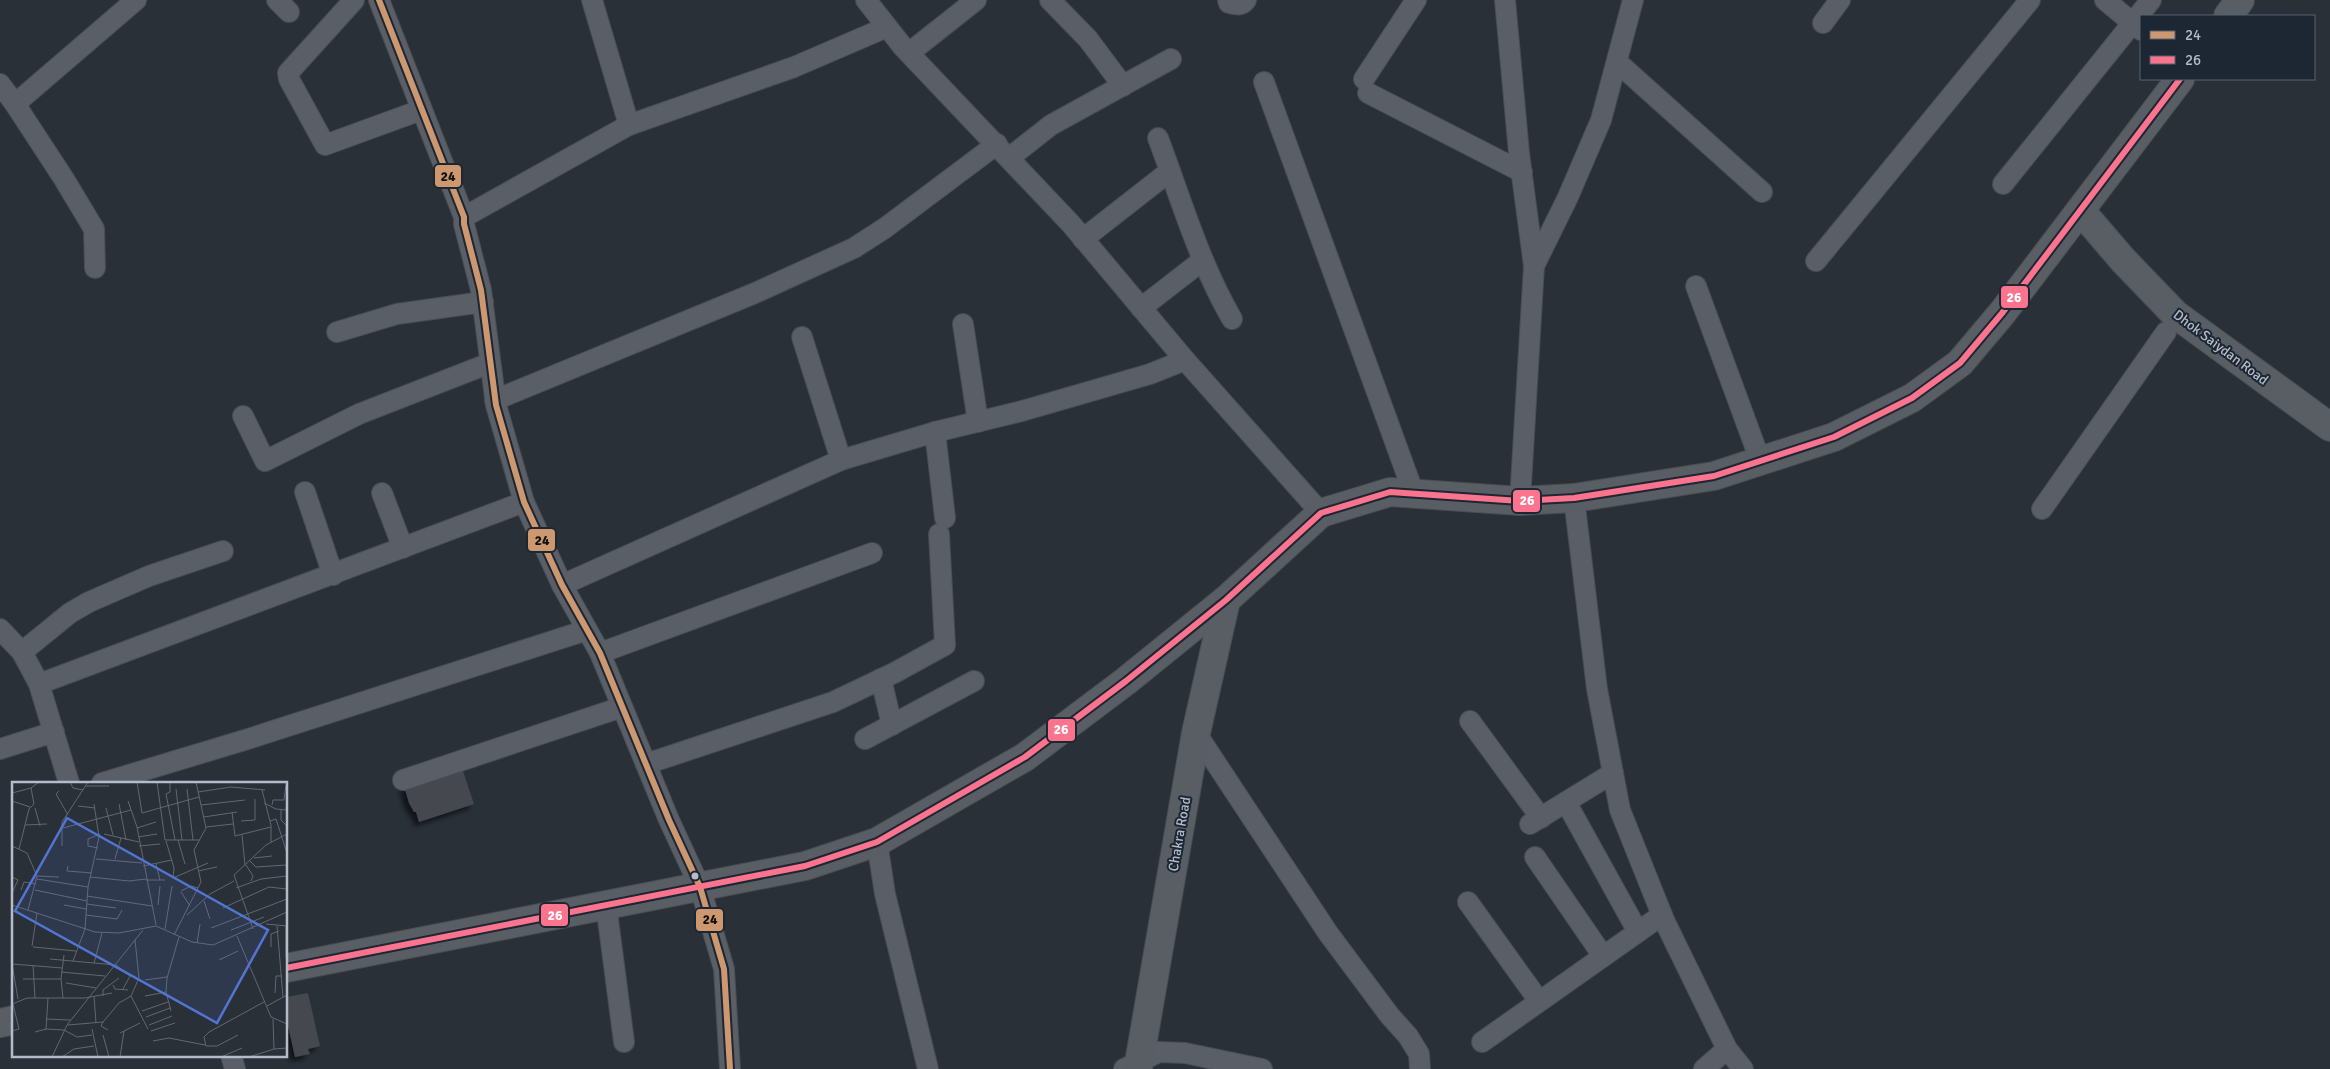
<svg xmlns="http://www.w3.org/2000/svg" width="2330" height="1069" viewBox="0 0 2330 1069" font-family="Signika,sans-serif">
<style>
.building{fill:#444950;filter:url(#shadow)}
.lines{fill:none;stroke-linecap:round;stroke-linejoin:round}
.street-casing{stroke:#484c53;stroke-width:22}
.secondary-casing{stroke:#484c53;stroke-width:30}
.street{stroke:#5a5e66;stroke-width:20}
.secondary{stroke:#595d64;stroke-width:28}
.bus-1-casing{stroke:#1d2633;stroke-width:10}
.bus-2-casing{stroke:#1d2633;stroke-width:10}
.bus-1{stroke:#cd976f;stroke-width:6}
.bus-2{stroke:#fc738d;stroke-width:6}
.bus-dot{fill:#b4bcc9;stroke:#1d2633;stroke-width:2}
.labels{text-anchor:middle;stroke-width:4;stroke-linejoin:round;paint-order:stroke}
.street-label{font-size:14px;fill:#b4bcc9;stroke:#1d2633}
.inset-road{fill:none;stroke:#616872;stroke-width:1}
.view{fill:#5274d3;fill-opacity:0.15;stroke:#5274d3;stroke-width:2.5}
.inset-edge{fill:none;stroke:#b4bcc9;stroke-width:2.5}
.line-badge{stroke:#1d2633;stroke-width:2}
.badge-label{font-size:14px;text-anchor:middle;font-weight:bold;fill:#fff}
.pale-badge-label{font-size:14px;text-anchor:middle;font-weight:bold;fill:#111}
</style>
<defs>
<filter id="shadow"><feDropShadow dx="-4.5" dy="4.5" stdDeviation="2.5" flood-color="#0009"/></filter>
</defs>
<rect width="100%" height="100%" fill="#2a3038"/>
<g class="building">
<polygon points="462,768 474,804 419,822 416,812 414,812 409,803 404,786"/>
<polygon points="308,993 320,1046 308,1049 310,1054 295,1057 286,1017 286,997"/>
</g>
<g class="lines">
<g class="street-casing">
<g id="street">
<polyline points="277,0 289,12"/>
<polyline points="354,0 288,73 289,79 325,145 421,110"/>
<polyline points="379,0 464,217 464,224 481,290 496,405 524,502 562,585 600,653 669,820 700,887 724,969 730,1069"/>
<polyline points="592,0 629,125"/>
<polyline points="866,0 903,47 1071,224 1185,360 1321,513"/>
<polyline points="1050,0 1088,39 1123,86"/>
<path d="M 1228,0 L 1229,3 C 1236,5 1242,6 1246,0"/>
<polyline points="1505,0 1519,153 1534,266 1520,501"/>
<polyline points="2105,0 2141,30"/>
<polyline points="1823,23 1840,0"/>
<polyline points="909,53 976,0"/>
<polyline points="1617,62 1762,192"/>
<polyline points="1364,79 1416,0"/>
<polyline points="1264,82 1414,494"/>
<polyline points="0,84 15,104 64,179 94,229 95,268"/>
<polyline points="1368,93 1522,172"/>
<polyline points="15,104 136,0"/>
<path d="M 1158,138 C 1181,199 1199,262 1232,319"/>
<polyline points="1009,158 1051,125 1171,59"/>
<polyline points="2003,184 2151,0"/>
<polyline points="464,217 629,125 794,67 887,27"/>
<polyline points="1083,239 1170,171"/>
<polyline points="1816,261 2030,0"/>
<polyline points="1534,266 1568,197 1601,120 1633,0"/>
<polyline points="1696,286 1760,460"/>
<polyline points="1141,308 1203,260"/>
<polyline points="963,324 978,422"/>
<polyline points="337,332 397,314 483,302"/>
<polyline points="802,337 841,460"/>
<polyline points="495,400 755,293 854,248 885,228 997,144"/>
<polyline points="243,416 265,461 359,414 490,363"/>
<polyline points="935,432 945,518"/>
<polyline points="305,492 333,575"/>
<polyline points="382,493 403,548"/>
<polyline points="1574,498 1597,689 1620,810 1664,920 1727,1049 1743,1069"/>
<polyline points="2042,509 2166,332"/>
<polyline points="562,585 841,460 935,432 1022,411 1150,374 1185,360"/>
<polyline points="0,629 22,652 39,684 69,783"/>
<polyline points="22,652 70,613 89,602 149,576 223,551"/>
<polyline points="600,653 872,553"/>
<polyline points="881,679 892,725"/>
<polyline points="39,684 524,502"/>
<polyline points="1470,721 1541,818"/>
<polyline points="1196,733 1328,933 1390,1016 1408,1036 1419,1054 1420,1069"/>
<polyline points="865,739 974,681"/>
<polyline points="0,749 54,732"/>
<polyline points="646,764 833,702 894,673 945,645 939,534"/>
<polyline points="403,780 622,707"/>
<polyline points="102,783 248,739 587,630"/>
<polyline points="1566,802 1638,932"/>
<polyline points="1530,824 1613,773"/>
<polyline points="877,842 885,894 928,1069"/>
<polyline points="1535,857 1603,956"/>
<polyline points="1468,902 1539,1001"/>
<polyline points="606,904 624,1042"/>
<polyline points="1482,1042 1662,915"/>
<polyline points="231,1055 235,1069"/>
<polyline points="1124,1069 1159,1052 1185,1053 1262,1069"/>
<polyline points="1704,1069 1727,1049"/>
</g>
</g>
<g class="secondary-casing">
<g id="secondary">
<polyline points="2228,16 2240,0"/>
<polyline points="2081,211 2123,260 2175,314 2330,427"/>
<polyline points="286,968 805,866 877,842 1025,757 1126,681 1226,600 1321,513 1390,492 1520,501 1574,498 1714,476 1834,437 1912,398 1960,363 2003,312 2180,79"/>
<polyline points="0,1023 14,1020"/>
<polyline points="1138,1069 1196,733 1226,600"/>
</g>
</g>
<use href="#street" class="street"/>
<use href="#secondary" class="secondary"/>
<g class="bus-1-casing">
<polyline id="bus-1" points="379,0 464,217 464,224 481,290 496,405 524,502 562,585 600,653 669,820 700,887 724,969 730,1069"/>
</g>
<g class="bus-2-casing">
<polyline id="bus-2" points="286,968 805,866 877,842 1025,757 1126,681 1226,600 1321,513 1390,492 1520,501 1574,498 1714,476 1834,437 1912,398 1960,363 2003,312 2180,79"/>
</g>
<use href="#bus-1" class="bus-1"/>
<use href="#bus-2" class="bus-2"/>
</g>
<circle class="bus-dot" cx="695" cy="876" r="4.5"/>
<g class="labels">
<g class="street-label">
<text transform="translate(2221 347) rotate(37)" y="5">Dhok Saiydan Road</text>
<text transform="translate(1179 834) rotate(-80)" y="5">Chakra Road</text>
</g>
</g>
<g transform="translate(12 782)">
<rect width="275" height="275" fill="#2a3038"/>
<path class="inset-road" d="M 58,0 L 61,6 L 71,8M 125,0 L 130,31 L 187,15M 145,0 L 153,58 L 187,58M 158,0 L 158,10 L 154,12 L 163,58M 74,4 L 97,4M 164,7 L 170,58M 175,7 L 181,58M 250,8 L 259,43 L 259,60M 47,9 L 44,12 L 56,33M 186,10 L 219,5 L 253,8M 0,11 L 19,6 L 27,0M 0,19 L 18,25M 116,19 L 125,45 L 144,143M 252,21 L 264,27 L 275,28M 107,22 L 114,58M 189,23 L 233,18M 260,23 L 261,18 L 272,18 L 274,3M 66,24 L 83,26M 23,26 L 28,44M 94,26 L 101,53M 269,27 L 269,38 L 275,44M 220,30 L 223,54 L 259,45M 192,35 L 225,30M 229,39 L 243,38 L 243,17M 258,39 L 264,37 L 275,71M 13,43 L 35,42M 194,45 L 221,42M 51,46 L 119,28M 125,46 L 144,40M 92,52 L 127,60M 230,53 L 233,83M 126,55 L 145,52M 166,58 L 173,82M 154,59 L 162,86 L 161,96 L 196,81M 0,64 L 15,71 L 25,94 L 16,128M 50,64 L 50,40 L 76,0M 127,64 L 148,62M 86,66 L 76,64 L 76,57 L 88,52M 7,67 L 17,27 L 22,22 L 19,6M 242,76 L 260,74M 84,77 L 130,81M 103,77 L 109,56M 238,79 L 244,85 L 275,83M 144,82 L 148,98M 234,83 L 241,94 L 239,99M 56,84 L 55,89 L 80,91M 131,84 L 160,78M 186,89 L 205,85M 25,94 L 47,95M 0,95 L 6,98 L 0,111M 78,95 L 117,99 L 134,97M 25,97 L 76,105M 134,98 L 153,98M 224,106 L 249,97 L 275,94M 9,108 L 12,100 L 24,102M 23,108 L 75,119M 169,109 L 179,104 L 186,106M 169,110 L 178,124M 75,114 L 140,124M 192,119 L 198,137M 75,122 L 104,126M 0,123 L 83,150 L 107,151 L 144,144 L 180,160 L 201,163 L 275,130M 52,123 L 74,127M 146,123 L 148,104M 211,126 L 257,105 L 275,107M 74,133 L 105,137 L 110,128M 175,133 L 198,112 L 222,99M 254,142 L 275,144M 265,144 L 271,215M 274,144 L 274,176M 199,146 L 275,117M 153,147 L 160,104M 241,147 L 222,93 L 254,63 L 275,52M 219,148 L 252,135M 162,153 L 189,100 L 182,68 L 194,46 L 184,0M 225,154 L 259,235 L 275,242M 123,158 L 127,196 L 119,214 L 136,247M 185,161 L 188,142M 20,164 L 25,131M 21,165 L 64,169M 259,165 L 259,152 L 267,149M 38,177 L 104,183 L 118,194 L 111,207M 207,178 L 226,169M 61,179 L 73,147 L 76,105 L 87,55 L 82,22M 82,181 L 90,151M 0,182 L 50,186M 0,182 L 6,217M 21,183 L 23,216M 49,190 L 93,194M 11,197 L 49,197M 133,198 L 155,195M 54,201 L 84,206M 101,203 L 103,207 L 116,208M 263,211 L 264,194 L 270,194M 82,214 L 84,241M 91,214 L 91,208 L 107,196M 133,214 L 154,210M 51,216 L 49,197 L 52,173M 0,222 L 15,216 L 73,216 L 100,211M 255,224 L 275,213M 130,229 L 156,220M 159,229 L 154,210 L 155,196 L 167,155M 134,235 L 158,226M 34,237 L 58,238M 261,237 L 262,267 L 275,266M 56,243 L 91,240M 137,243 L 160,234M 34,247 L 36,216M 80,247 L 86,275M 96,248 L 89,244 L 91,240 L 107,221 L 119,214M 0,249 L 7,247 L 1,222M 139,249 L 163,241M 23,250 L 34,247 L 52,248 L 65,255 L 80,253M 108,251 L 128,241M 91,253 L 97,275M 141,259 L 157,256 L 193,263M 194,264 L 192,255 L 197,250 L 252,220M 194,264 L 205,264 L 226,253M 40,275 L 55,243 L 131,148M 50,275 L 62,267 L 82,264M 108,275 L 112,249M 148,275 L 167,275M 209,275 L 230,266M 237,275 L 262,267"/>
<path class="view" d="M 55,36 L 256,148 L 205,241 L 3,129 Z"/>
<rect width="275" height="275" class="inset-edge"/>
</g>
<g class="line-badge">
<rect x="434" y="164" width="28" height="24" rx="5" fill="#cd976f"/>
<rect x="2000" y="285" width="29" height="24" rx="5" fill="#fc738d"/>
<rect x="1512" y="489" width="29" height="24" rx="5" fill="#fc738d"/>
<rect x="527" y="528" width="29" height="24" rx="5" fill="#cd976f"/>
<rect x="1047" y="718" width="29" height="24" rx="5" fill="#fc738d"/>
<rect x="540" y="903" width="29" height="24" rx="5" fill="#fc738d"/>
<rect x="695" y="908" width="29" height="24" rx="5" fill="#cd976f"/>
</g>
<g class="badge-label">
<text x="2014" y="302">26</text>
<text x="1527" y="505">26</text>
<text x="1061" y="734">26</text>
<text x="555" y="920">26</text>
</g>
<g class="pale-badge-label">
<text x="448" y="181">24</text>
<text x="542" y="545">24</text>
<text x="710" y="924">24</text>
</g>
<rect x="2140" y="15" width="175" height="65" fill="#1d2633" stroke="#59626f"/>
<rect x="2150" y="31" width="25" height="8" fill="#cd976f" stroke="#59626f"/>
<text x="2185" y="40" font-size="15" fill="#b4bcc9">24</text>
<rect x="2150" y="56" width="25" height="8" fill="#fc738d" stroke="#59626f"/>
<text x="2185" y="65" font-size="15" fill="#b4bcc9">26</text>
</svg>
